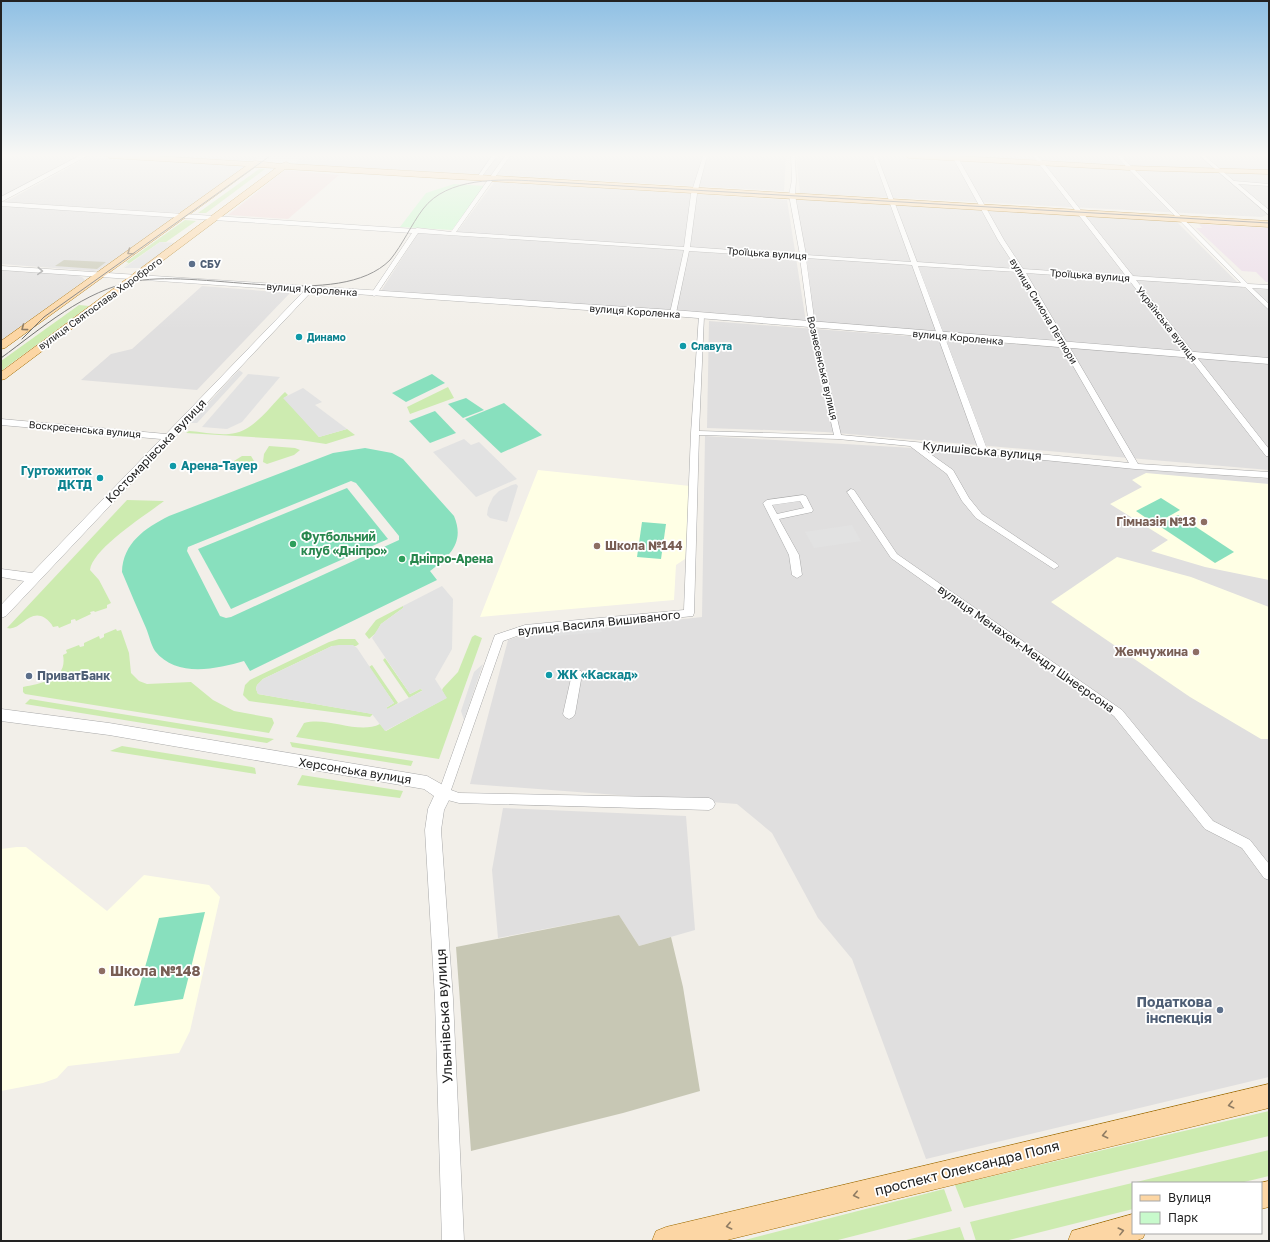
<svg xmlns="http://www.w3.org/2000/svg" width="1270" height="1242" viewBox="0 0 1270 1242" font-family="'Golos Text',sans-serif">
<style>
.residential{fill:#e0dfdf}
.commercial{fill:#f2dad9}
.industrial{fill:#ebdbe8}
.education{fill:#ffffe5}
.construction{fill:#c7c7b4}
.grass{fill:#cdebb0}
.park{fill:#c8facc}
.pitch{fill:#88e0be;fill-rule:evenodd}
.parking{fill:#e2e2e2}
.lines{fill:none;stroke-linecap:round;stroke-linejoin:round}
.minor-casing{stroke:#a9a9a9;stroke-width:1}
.tertiary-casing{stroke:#a9a9a9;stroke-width:1}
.primary-casing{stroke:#a06b00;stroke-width:1}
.minor{fill:#fff;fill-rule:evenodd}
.tertiary{fill:#fff;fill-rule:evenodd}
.primary{fill:#fcd6a4;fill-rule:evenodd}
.tram{stroke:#707070;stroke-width:1}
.oneway{stroke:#8f7c63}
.oneway2{stroke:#9c9c9c}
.service-dot{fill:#5c6f8a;stroke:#fff;stroke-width:1.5}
.culture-dot{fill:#0f9aa8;stroke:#fff;stroke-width:1.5}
.education-dot{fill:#8d6e63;stroke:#fff;stroke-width:1.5}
.leisure-dot{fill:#2e9e5b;stroke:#fff;stroke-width:1.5}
.labels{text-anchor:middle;stroke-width:3.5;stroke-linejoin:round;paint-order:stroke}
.far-street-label{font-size:10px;fill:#222;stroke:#fff}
.far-service-label{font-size:10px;font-weight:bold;fill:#4e5e75;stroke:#fff;text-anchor:start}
.far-culture-label{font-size:10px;font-weight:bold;fill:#0d838f;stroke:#fff;text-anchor:start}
.street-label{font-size:12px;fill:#222;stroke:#fff}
.culture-label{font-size:12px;font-weight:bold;fill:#0d838f;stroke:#fff;text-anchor:start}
.education-label{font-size:12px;font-weight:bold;fill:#785e54;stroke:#fff;text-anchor:end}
.leisure-label{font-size:12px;font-weight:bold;fill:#27864d;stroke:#fff;text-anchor:start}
.service-label{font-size:12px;font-weight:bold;fill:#4e5e75;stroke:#fff;text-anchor:start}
.near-education-label{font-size:14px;font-weight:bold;fill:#785e54;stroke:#fff;text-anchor:start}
.near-service-label{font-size:14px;font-weight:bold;fill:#4e5e75;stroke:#fff;text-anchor:end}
.near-street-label{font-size:14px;fill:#222;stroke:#fff}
</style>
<rect width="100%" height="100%" fill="#f2efe9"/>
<g class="residential">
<polygon points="1,156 78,157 1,198"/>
<polygon points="132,156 262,156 251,162"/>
<polygon points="303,156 786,156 784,191 294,164"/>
<polygon points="796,156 886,156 1120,169 1269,173 1269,214 1262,217 800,193"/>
<polygon points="933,156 1269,156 1269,170 1134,167"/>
<polygon points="88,157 236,165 246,166 180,213 5,202"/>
<polygon points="495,181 787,200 806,322 381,291 418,233 454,236"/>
<polygon points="795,198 1175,220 1243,288 1269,290 1269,358 813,324"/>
<polygon points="1,206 173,217 174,217 104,269 93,271 1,264"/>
<polygon points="1,270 76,275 82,277 85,280 1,342"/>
<polygon points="202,286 290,293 197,390 81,380 111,354 132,349"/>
<polygon points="709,321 1269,363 1269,470 825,432 707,428"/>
<polygon points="705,436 931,449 1269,479 1269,1077 926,1159 852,959 818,918 772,833 737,804 470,784 508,640 517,637 702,617"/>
<polygon points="503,808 686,816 695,930 639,946 619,915 498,938 492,870"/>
</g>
<polygon class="commercial" points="285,170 339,175 288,219 228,215"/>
<polygon class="industrial" points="1199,224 1269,228 1269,282 1266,282 1256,272 1242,271 1196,228 1202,228"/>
<g class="education">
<polygon points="538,470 690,486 685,559 676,565 674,600 480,617"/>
<polygon points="1146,473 1269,484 1269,580 1205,567 1151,551 1168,540 1110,504 1142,487 1132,480"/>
<polygon points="1117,557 1191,577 1269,607 1269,739 1261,739 1190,697 1051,602"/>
<polygon points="17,847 26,847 107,911 144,875 209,885 220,897 190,1031 179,1053 68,1066 57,1078 43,1083 1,1091 1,849"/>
</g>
<g class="construction">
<polygon points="64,260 106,262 97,269 55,266"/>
<polygon points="619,915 639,946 671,937 683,987 700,1091 623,1113 471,1151 456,947"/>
</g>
<g class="grass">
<polygon points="259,169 265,169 206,213 198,213"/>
<polygon points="185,220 196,221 166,242 160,242 121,269 129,263 126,262"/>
<polygon points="79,305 89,306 1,371 1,361"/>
<polygon points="448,387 454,398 410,414 407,407"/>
<path d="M 285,392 L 288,395 L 284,398 L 319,437 L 347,429 L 355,435 L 326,444 L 300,440 L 186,433 L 189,431 C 202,432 216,435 229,434 C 253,433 269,407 285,392 Z"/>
<polygon points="269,446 295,448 300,450 294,455 267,464 263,462 264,454"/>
<polygon points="242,456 251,456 254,461 244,467 235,467 234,461"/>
<path d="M 127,500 L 164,501 C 146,515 93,548 90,570 L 99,580 L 111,603 L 107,605 L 107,608 L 95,612 L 94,611 L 90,612 L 91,614 L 76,621 L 75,619 L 71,620 L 71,623 L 59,628 L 58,626 L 53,627 C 51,623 49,621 45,618 C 29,608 20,632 7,628 Z"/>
<polygon points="403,606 403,608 381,624 376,633 369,639 365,634 376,620"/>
<path d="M 116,629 L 117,631 L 121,630 L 129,653 L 131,673 L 139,681 L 147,684 L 191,682 L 213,700 L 234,711 L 272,718 L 274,723 L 269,733 L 25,694 L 23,692 L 23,687 C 41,683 68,680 63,655 L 67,653 L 66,650 L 79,645 L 80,647 L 84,646 L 84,643 L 99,636 L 100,639 L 104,637 L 104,634 Z"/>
<path d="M 475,635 L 482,638 L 439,759 L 296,737 L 304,723 C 328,716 358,735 380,724 L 386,731 L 446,698 L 442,690 L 443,688 L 458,672 L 472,637 Z"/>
<polygon points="339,639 355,639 359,644 356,646 332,646 263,679 257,685 256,689 258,694 373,714 370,717 249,701 243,695 245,685 250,680 329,642"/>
<polygon points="385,658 410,694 420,689 423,690 409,698 383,660"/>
<polygon points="372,665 398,703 388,709 386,708 394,703 369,667"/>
<polygon points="30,699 274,739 267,743 25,704"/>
<polygon points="290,742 413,761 411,766 292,747"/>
<polygon points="122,746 252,767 255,768 256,774 110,751"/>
<polygon points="302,775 403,791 400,798 297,785"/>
<polygon points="1269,1111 1269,1136 964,1208 955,1185"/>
<polygon points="1269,1150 1269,1176 1240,1183 1133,1183 1133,1209 1005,1241 976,1241 970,1222"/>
<polygon points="944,1189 952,1211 834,1241 741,1241"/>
<polygon points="960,1227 965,1241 902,1241"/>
</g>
<polygon class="park" points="454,184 485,186 452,230 400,227 426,193"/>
<g class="pitch">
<polygon points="432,374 445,383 406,402 392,393"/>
<polygon points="466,398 484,410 463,418 448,404"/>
<polygon points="504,403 542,435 501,453 465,419"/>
<polygon points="435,411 456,433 430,443 409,421"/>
<path d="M 365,448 L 392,453 L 403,459 L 454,516 C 465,542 450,556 430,571 L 437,580 L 250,671 L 244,661 C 217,669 176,678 155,651 C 151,645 149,635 146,628 C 138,610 130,591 122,572 C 123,543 145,528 169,516 L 333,453 ZM 351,481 L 356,483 L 399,536 L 399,540 L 231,617 L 226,618 L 220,616 L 187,551 L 188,547 Z"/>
<polygon points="347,488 388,539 231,609 198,549"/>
<polygon points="1161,498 1180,510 1155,524 1136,511"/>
<polygon points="1178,515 1234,552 1215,563 1158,525"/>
<polygon points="642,522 666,524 661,559 637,557"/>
<polygon points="205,912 183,999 134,1006 159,918"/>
</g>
<g class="parking">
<polygon points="160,242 176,243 142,268 124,268"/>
<polygon points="239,370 243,373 197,423 190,423"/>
<polygon points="248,374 280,377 242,422 227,429 202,427"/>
<polygon points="303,388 322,402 315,405 347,429 319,437 283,398"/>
<polygon points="464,439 471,445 479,442 517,479 476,497 433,452"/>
<polygon points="512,485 516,484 518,486 507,522 490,518 487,515 488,508 493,497 499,491"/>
<polygon points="852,525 861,541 814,548 805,532"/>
<polygon points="442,586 453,599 452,649 435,679 447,698 385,731 372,714 258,694 256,689 257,685 263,679 332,646 339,645 353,645 357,648 394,703 387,707 387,709 422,691 422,689 420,689 410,694 372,638 381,624 403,608 403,606"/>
<polygon points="599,626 602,632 534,638 531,632"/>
<polygon points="483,664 464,720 461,711 474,672"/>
</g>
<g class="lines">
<g class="minor-casing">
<g id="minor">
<polygon points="492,156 497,156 480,179 476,179"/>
<path d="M 505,156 L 510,156 L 456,232 L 684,247 L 691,194 L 703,156 L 707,156 L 697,194 L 690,247 L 800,255 L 789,195 L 792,180 L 791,156 L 795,156 L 796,180 L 795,195 L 806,255 L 911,262 L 873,156 L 877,156 L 917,262 L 1017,269 L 998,240 L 952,156 L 957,156 L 1004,240 L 1023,269 L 1126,276 L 1033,156 L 1038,156 L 1133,276 L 1241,283 L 1116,156 L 1121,156 L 1248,284 L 1269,285 L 1269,289 L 1252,288 L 1269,304 L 1269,310 L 1245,287 L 1136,280 L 1269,449 L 1269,456 L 1266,456 L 1129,280 L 1026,273 L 1138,464 L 1269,472 L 1269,478 L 1135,469 L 922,448 L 953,470 L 969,498 L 982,514 L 1057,564 L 1059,566 L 1054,569 L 976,518 L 962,501 L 947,474 L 910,446 L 838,439 L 699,435 L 694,613 L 693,616 L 525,633 L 503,641 L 451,790 L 459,793 L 709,798 L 713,800 L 715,804 L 713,808 L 709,810 L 459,803 L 440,798 L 438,794 L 495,635 L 525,625 L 684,610 L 691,433 L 699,315 L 704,316 L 699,431 L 834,435 L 809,325 L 800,258 L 689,251 L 676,313 L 673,315 L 670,313 L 684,250 L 418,233 L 376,295 L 374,296 L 371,294 L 412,233 L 214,220 L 211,218 L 214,216 L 415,229 L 417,228 L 451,232 ZM 806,258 L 912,265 L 978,448 L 841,435 L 815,325 ZM 918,266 L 1019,272 L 1129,463 L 987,449 Z"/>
<polygon points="1200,156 1205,156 1234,181 1269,184 1269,186 1238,184 1269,210 1269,215"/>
<polygon points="851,489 854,490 897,554 1122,710 1213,821 1250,840 1269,864 1269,880 1264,878 1242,848 1205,829 1114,716 891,558 847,492"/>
<path d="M 803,495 L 806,496 L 813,510 L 812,512 L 779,519 L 799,555 L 802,575 L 797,578 L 792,575 L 789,555 L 763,503 L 767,500 ZM 800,501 L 804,508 L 777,514 L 772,505 Z"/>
<polygon points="577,670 581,671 582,674 575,714 573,717 569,719 565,717 563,714 572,674 573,671"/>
</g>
</g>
<g class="tertiary-casing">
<g id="tertiary">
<polygon points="79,156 87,156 1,202 214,216 217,218 214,220 1,206 1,197"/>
<polygon points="1,266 673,310 1269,358 1269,364 673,316 312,291 39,581 6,616 1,618 1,605 24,581 1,577 1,569 32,573 161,439 1,425 1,419 166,434 304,291 1,270"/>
<polygon points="1,709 109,723 427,776 450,789 452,794 444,810 441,830 453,999 464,1241 442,1241 435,999 425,830 428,809 434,796 424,789 109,735 1,721"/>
</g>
</g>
<g class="primary-casing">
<g id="primary">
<polygon points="107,156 156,156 251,162 255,161 281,164 286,162 290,164 1269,221 1269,227 285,169 5,379 1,380 1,372 276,168 255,167 5,348 1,349 1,341 246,166 110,158"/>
<polygon points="906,156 959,156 1129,166 1269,170 1269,174 1129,170 909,158"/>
<polygon points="1269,1084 1269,1108 723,1241 652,1241 656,1231 666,1227"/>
<polygon points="1269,1181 1269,1207 1261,1209 1260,1183"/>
<polygon points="1133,1214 1133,1233 1145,1233 1143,1238 1135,1241 1068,1241 1072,1231"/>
</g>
</g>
<use href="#minor" class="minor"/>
<use href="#tertiary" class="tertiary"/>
<use href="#primary" class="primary"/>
<g class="tram">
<polyline points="22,339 44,317 270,156"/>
<path d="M 1,358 C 42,328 84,290 136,281 C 205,269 339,311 390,260 C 403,244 411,225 423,209 C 447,177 500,179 535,181 L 1269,223"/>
</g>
</g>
<defs><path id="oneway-chevron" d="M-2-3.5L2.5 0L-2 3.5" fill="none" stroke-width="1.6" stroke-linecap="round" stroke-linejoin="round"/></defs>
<g class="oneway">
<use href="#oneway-chevron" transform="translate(130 252) rotate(145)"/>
<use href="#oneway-chevron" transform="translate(24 328) rotate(143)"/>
<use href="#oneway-chevron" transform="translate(1231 1105) rotate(167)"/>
<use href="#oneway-chevron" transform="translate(1105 1135) rotate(167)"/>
<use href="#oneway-chevron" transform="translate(856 1195) rotate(167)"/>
<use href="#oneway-chevron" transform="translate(729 1226) rotate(167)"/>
<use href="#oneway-chevron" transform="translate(1121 1231) rotate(-14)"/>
</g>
<use class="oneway2" href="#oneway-chevron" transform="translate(40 271) rotate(4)"/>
<linearGradient id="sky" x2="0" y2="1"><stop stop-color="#8fc0e4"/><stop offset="0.47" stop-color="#f9f8f5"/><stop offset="1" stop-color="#f9f8f5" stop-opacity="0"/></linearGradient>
<rect width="1270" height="330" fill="url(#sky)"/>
<g class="service-dot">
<circle cx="192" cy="264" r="4"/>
<circle cx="29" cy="676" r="4"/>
<circle cx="1220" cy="1010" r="4"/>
</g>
<g class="culture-dot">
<circle cx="299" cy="337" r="4"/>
<circle cx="683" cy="346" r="4"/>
<circle cx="173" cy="466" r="4"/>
<circle cx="100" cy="478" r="4"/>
<circle cx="549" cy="675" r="4"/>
</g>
<g class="education-dot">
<circle cx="1204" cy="522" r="4"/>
<circle cx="597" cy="546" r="4"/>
<circle cx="1196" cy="652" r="4"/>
<circle cx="102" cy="971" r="4"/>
</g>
<g class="leisure-dot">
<circle cx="293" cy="544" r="4"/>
<circle cx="402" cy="559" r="4"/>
</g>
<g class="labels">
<g class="far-street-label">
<text transform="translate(767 253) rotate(4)" y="4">Троїцька вулиця</text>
<text transform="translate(1090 275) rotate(4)" y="4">Троїцька вулиця</text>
<text transform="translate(312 289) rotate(4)" y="4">вулиця Короленка</text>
<text transform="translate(100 303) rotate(-36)" y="4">вулиця Святослава Хороброго</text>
<text transform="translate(635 311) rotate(4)" y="4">вулиця Короленка</text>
<text transform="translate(1044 311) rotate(59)" y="4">вулиця Симона Петлюри</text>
<text transform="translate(1167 324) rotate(52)" y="4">Українська вулиця</text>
<text transform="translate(958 337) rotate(5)" y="4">вулиця Короленка</text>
<text transform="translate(823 368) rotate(77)" y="4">Вознесенська вулиця</text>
<text transform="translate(85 429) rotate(5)" y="4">Воскресенська вулиця</text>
</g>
<g class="far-service-label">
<text x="200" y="268">СБУ</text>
</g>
<g class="far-culture-label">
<text x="307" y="341">Динамо</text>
<text x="691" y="350">Славута</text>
</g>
<g class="street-label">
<text transform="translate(156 451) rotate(-46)" y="4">Костомарівська вулиця</text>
<text transform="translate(982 451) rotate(5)" y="4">Кулишівська вулиця</text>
<text transform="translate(599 623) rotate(-6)" y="4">вулиця Василя Вишиваного</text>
<text transform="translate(1026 649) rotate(35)" y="4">вулиця Менахем-Мендл Шнеєрсона</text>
<text transform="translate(355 771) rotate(9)" y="4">Херсонська вулиця</text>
</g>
<g class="culture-label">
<text x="181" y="470">Арена-Тауер</text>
<text x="92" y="475" text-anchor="end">Гуртожиток<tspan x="92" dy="14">ДКТД</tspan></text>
<text x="557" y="679">ЖК «Каскад»</text>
</g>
<g class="education-label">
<text x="1196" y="526">Гімназія №13</text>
<text x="605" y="550" text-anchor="start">Школа №144</text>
<text x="1188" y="656">Жемчужина</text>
</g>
<g class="leisure-label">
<text x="301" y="541">Футбольний<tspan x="301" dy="14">клуб «Дніпро»</tspan></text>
<text x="410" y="563">Дніпро-Арена</text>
</g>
<g class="service-label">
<text x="37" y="680">ПриватБанк</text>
</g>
<g class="near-education-label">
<text x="110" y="976">Школа №148</text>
</g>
<g class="near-service-label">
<text x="1212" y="1007">Податкова<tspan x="1212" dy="16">інспекція</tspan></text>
</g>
<g class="near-street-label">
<text transform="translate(444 1016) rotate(-93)" y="5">Ульянівська вулиця</text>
<text transform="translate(967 1168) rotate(-14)" y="5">проспект Олександра Поля</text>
</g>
</g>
<rect width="1270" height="1242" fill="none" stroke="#222222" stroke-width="4"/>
<rect x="1132" y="1182" width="130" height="52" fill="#ffffff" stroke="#a7a7a7"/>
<rect x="1140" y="1195" width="20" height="6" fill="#fcd6a4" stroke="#a7a7a7"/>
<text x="1168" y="1202" font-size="12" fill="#222222">Вулиця</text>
<rect x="1140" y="1212" width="20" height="12" fill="#c8facc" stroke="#a7a7a7"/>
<text x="1168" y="1222" font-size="12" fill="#222222">Парк</text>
</svg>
